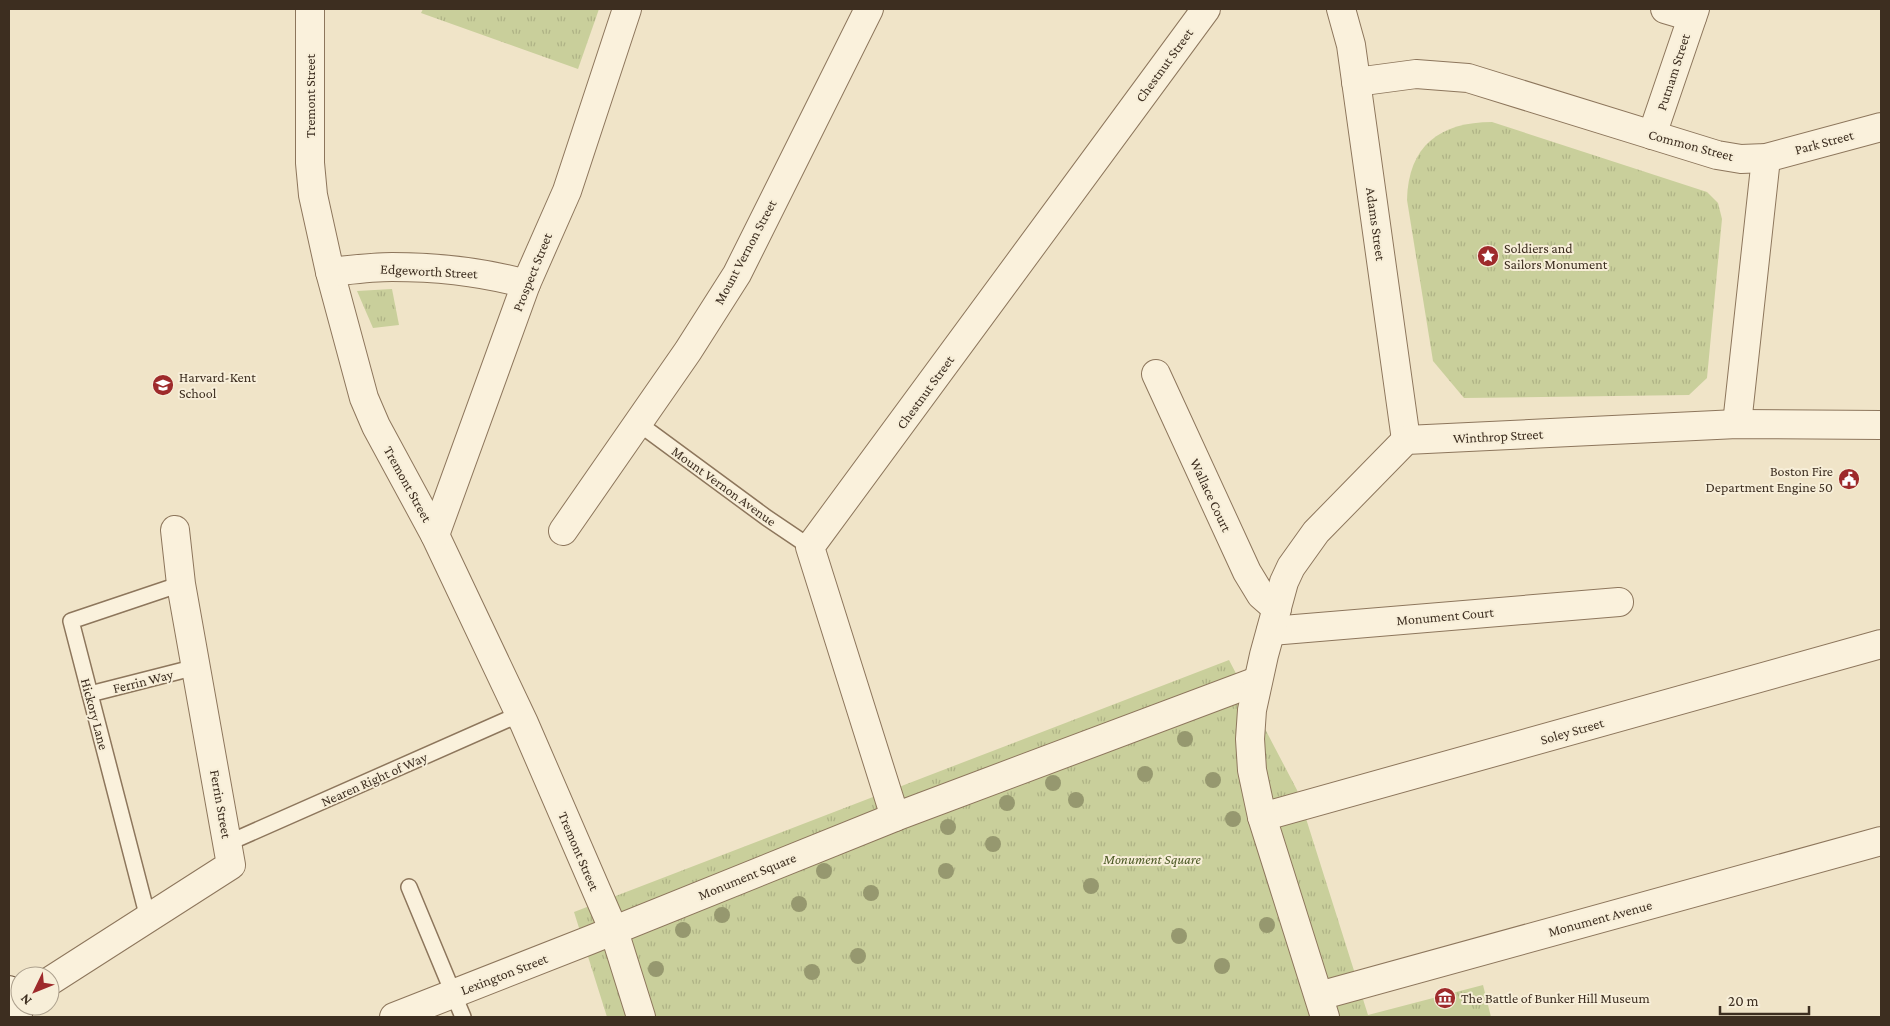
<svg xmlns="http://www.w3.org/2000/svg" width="1890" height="1026" viewBox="0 0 1890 1026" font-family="'Crimson Pro',serif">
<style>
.park{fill:url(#park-tufts)}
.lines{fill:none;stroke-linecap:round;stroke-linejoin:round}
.lane-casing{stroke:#8d765c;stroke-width:18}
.street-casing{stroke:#8d765c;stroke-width:30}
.secondary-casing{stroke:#6f573f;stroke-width:30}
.lane{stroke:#faf1dc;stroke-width:15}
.street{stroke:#faf1dc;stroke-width:28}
.secondary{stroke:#faf1dc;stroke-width:28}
.tree{fill:#96986f}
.labels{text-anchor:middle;stroke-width:4;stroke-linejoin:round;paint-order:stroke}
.street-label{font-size:14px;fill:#3d2e20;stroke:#f7eed8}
.poi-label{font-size:14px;fill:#3d2e20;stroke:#f7eed8;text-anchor:start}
.park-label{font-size:14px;font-style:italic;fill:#4d5a26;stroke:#f7eed8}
</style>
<defs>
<pattern id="park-tufts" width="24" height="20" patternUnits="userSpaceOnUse" patternTransform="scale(1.25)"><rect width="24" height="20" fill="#c9cf9b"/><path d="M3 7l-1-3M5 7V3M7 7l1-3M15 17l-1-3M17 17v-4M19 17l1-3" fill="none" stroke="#aeb285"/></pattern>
</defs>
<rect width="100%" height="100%" fill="#f0e4c8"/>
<g class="park">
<polygon points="423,9 599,9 578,69 421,13"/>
<path d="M 1492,122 L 1707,192 L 1718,203 L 1722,219 L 1707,378 L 1689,395 L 1464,398 L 1433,361 L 1407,200 C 1408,146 1440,122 1492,122 Z"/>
<polygon points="392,289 399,325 373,328 357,291"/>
<polygon points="1229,660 1297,790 1368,1015 1483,985 1491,1017 607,1017 574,912"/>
</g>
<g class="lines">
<g class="lane-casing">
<g id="lane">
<polyline points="638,423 767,518 810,547"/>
<polyline points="90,694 196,667"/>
<polyline points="228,843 520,714"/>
<polyline points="409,887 463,1017"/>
<polyline points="148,918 71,621 181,584"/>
</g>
</g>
<g class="street-casing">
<g id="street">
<polyline points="310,9 310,163 313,195 330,272 364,398 376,426 435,535 524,723 614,931 641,1017"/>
<polyline points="1341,9 1351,45 1406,440"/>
<polyline points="1665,9 1692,17"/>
<polyline points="1356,82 1416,74 1468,78 1717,155 1741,159 1766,158 1881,127"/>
<polyline points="1652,135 1695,9"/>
<path d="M 330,272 C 350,270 371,267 392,267 C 437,267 483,272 526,284"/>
<polyline points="1156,374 1247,572 1261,595 1277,609"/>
<polyline points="1737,424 1766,158"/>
<polyline points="563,531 688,351 737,274 869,9"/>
<polyline points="435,535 526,284 567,191 627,9"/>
<polyline points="1271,631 1619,602"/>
<polyline points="895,817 810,547 1206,9"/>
<polyline points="1262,817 1881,644"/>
<polyline points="50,981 231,865 181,584 175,530"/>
<polyline points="1319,996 1881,841"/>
<polyline points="394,1017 590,940 895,817 1257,681"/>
<polyline points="1325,1017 1262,817 1252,770 1250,739 1252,710 1264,655 1284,582 1291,567 1316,532 1406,440 1737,424 1881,425"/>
</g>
</g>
<g class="secondary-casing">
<polyline id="secondary" points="9,990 18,1017"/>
</g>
<use href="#lane" class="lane"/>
<use href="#street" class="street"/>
<use href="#secondary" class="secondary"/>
</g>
<g class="tree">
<circle cx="1185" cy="739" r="8"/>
<circle cx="1145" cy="774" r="8"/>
<circle cx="1213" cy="780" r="8"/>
<circle cx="1053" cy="783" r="8"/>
<circle cx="1076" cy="800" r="8"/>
<circle cx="1007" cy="803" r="8"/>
<circle cx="1233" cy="819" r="8"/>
<circle cx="948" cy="827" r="8"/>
<circle cx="993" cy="844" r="8"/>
<circle cx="824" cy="871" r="8"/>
<circle cx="946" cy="871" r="8"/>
<circle cx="1091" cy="886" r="8"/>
<circle cx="871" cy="893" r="8"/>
<circle cx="799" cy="904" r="8"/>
<circle cx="722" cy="915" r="8"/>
<circle cx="1267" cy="925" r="8"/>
<circle cx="683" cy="930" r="8"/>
<circle cx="1179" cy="936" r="8"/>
<circle cx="858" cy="956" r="8"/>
<circle cx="1222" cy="966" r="8"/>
<circle cx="656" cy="969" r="8"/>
<circle cx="812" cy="972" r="8"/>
</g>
<defs>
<g id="sight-disc" transform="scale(1.125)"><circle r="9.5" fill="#9e2a2b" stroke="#f7eed8"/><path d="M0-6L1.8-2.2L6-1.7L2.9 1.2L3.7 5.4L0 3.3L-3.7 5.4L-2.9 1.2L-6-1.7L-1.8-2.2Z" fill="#fff"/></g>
<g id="school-disc" transform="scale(1.125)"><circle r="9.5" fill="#9e2a2b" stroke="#f7eed8"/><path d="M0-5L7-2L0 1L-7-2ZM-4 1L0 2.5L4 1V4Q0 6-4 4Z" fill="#fff"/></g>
<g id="civic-disc" transform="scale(1.125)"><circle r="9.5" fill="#9e2a2b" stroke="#f7eed8"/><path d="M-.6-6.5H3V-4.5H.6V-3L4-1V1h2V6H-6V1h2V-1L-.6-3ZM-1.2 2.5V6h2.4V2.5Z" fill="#fff"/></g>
<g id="museum-disc" transform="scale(1.125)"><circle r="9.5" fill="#9e2a2b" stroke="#f7eed8"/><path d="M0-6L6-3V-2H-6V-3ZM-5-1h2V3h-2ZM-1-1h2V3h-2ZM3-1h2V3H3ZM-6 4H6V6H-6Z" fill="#fff"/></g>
</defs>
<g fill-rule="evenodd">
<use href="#sight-disc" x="1488" y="256"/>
<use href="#school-disc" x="163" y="385"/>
<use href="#civic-disc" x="1849" y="479"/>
<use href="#museum-disc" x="1445" y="998"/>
</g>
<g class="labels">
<g class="street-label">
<text transform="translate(1164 65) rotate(-54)" y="5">Chestnut Street</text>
<text transform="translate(1673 72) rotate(-72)" y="5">Putnam Street</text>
<text transform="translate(310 96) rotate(-90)" y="5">Tremont Street</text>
<text transform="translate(1824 142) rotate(-15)" y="5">Park Street</text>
<text transform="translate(1691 145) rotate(15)" y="5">Common Street</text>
<text transform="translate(1376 224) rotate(82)" y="5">Adams Street</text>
<text transform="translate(745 252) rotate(-62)" y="5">Mount Vernon Street</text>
<text transform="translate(429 271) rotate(3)" y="5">Edgeworth Street</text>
<text transform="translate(532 272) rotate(-68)" y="5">Prospect Street</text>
<text transform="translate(925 392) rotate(-54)" y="5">Chestnut Street</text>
<text transform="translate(1498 436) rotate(-3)" y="5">Winthrop Street</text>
<text transform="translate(408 484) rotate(61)" y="5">Tremont Street</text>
<text transform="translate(724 486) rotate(36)" y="5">Mount Vernon Avenue</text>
<text transform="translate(1211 495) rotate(65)" y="5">Wallace Court</text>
<text transform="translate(1445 616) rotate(-5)" y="5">Monument Court</text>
<text transform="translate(143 681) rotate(-14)" y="5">Ferrin Way</text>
<text transform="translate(95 714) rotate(75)" y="5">Hickory Lane</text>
<text transform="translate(1572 731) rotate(-16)" y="5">Soley Street</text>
<text transform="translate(374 779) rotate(-24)" y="5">Nearen Right of Way</text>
<text transform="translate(221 804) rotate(80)" y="5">Ferrin Street</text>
<text transform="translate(579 851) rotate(67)" y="5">Tremont Street</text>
<text transform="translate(747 876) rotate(-22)" y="5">Monument Square</text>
<text transform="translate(1600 918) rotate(-15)" y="5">Monument Avenue</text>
<text transform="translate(504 974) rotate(-21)" y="5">Lexington Street</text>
</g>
<g class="poi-label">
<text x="1504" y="253">Soldiers and<tspan x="1504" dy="16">Sailors Monument</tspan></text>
<text x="179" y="382">Harvard-Kent<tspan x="179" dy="16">School</tspan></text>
<text x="1833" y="476" text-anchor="end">Boston Fire<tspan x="1833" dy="16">Department Engine 50</tspan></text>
<text x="1461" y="1003">The Battle of Bunker Hill Museum</text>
</g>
<g class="park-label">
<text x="1152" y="864">Monument Square</text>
</g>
</g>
<rect width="1890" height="1026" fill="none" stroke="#3d2e20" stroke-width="20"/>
<g transform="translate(35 991) rotate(227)"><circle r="24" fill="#f7eed8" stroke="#ada18e"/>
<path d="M0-4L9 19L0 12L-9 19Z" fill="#9e2a2b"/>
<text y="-8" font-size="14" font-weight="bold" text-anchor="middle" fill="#3d2e20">N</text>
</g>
<path d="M1720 1006v8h89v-8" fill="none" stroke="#3d2e20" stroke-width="2.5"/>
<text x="1728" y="1006" font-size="15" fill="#3d2e20" stroke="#f7eed8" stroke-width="4" paint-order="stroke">20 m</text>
</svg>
